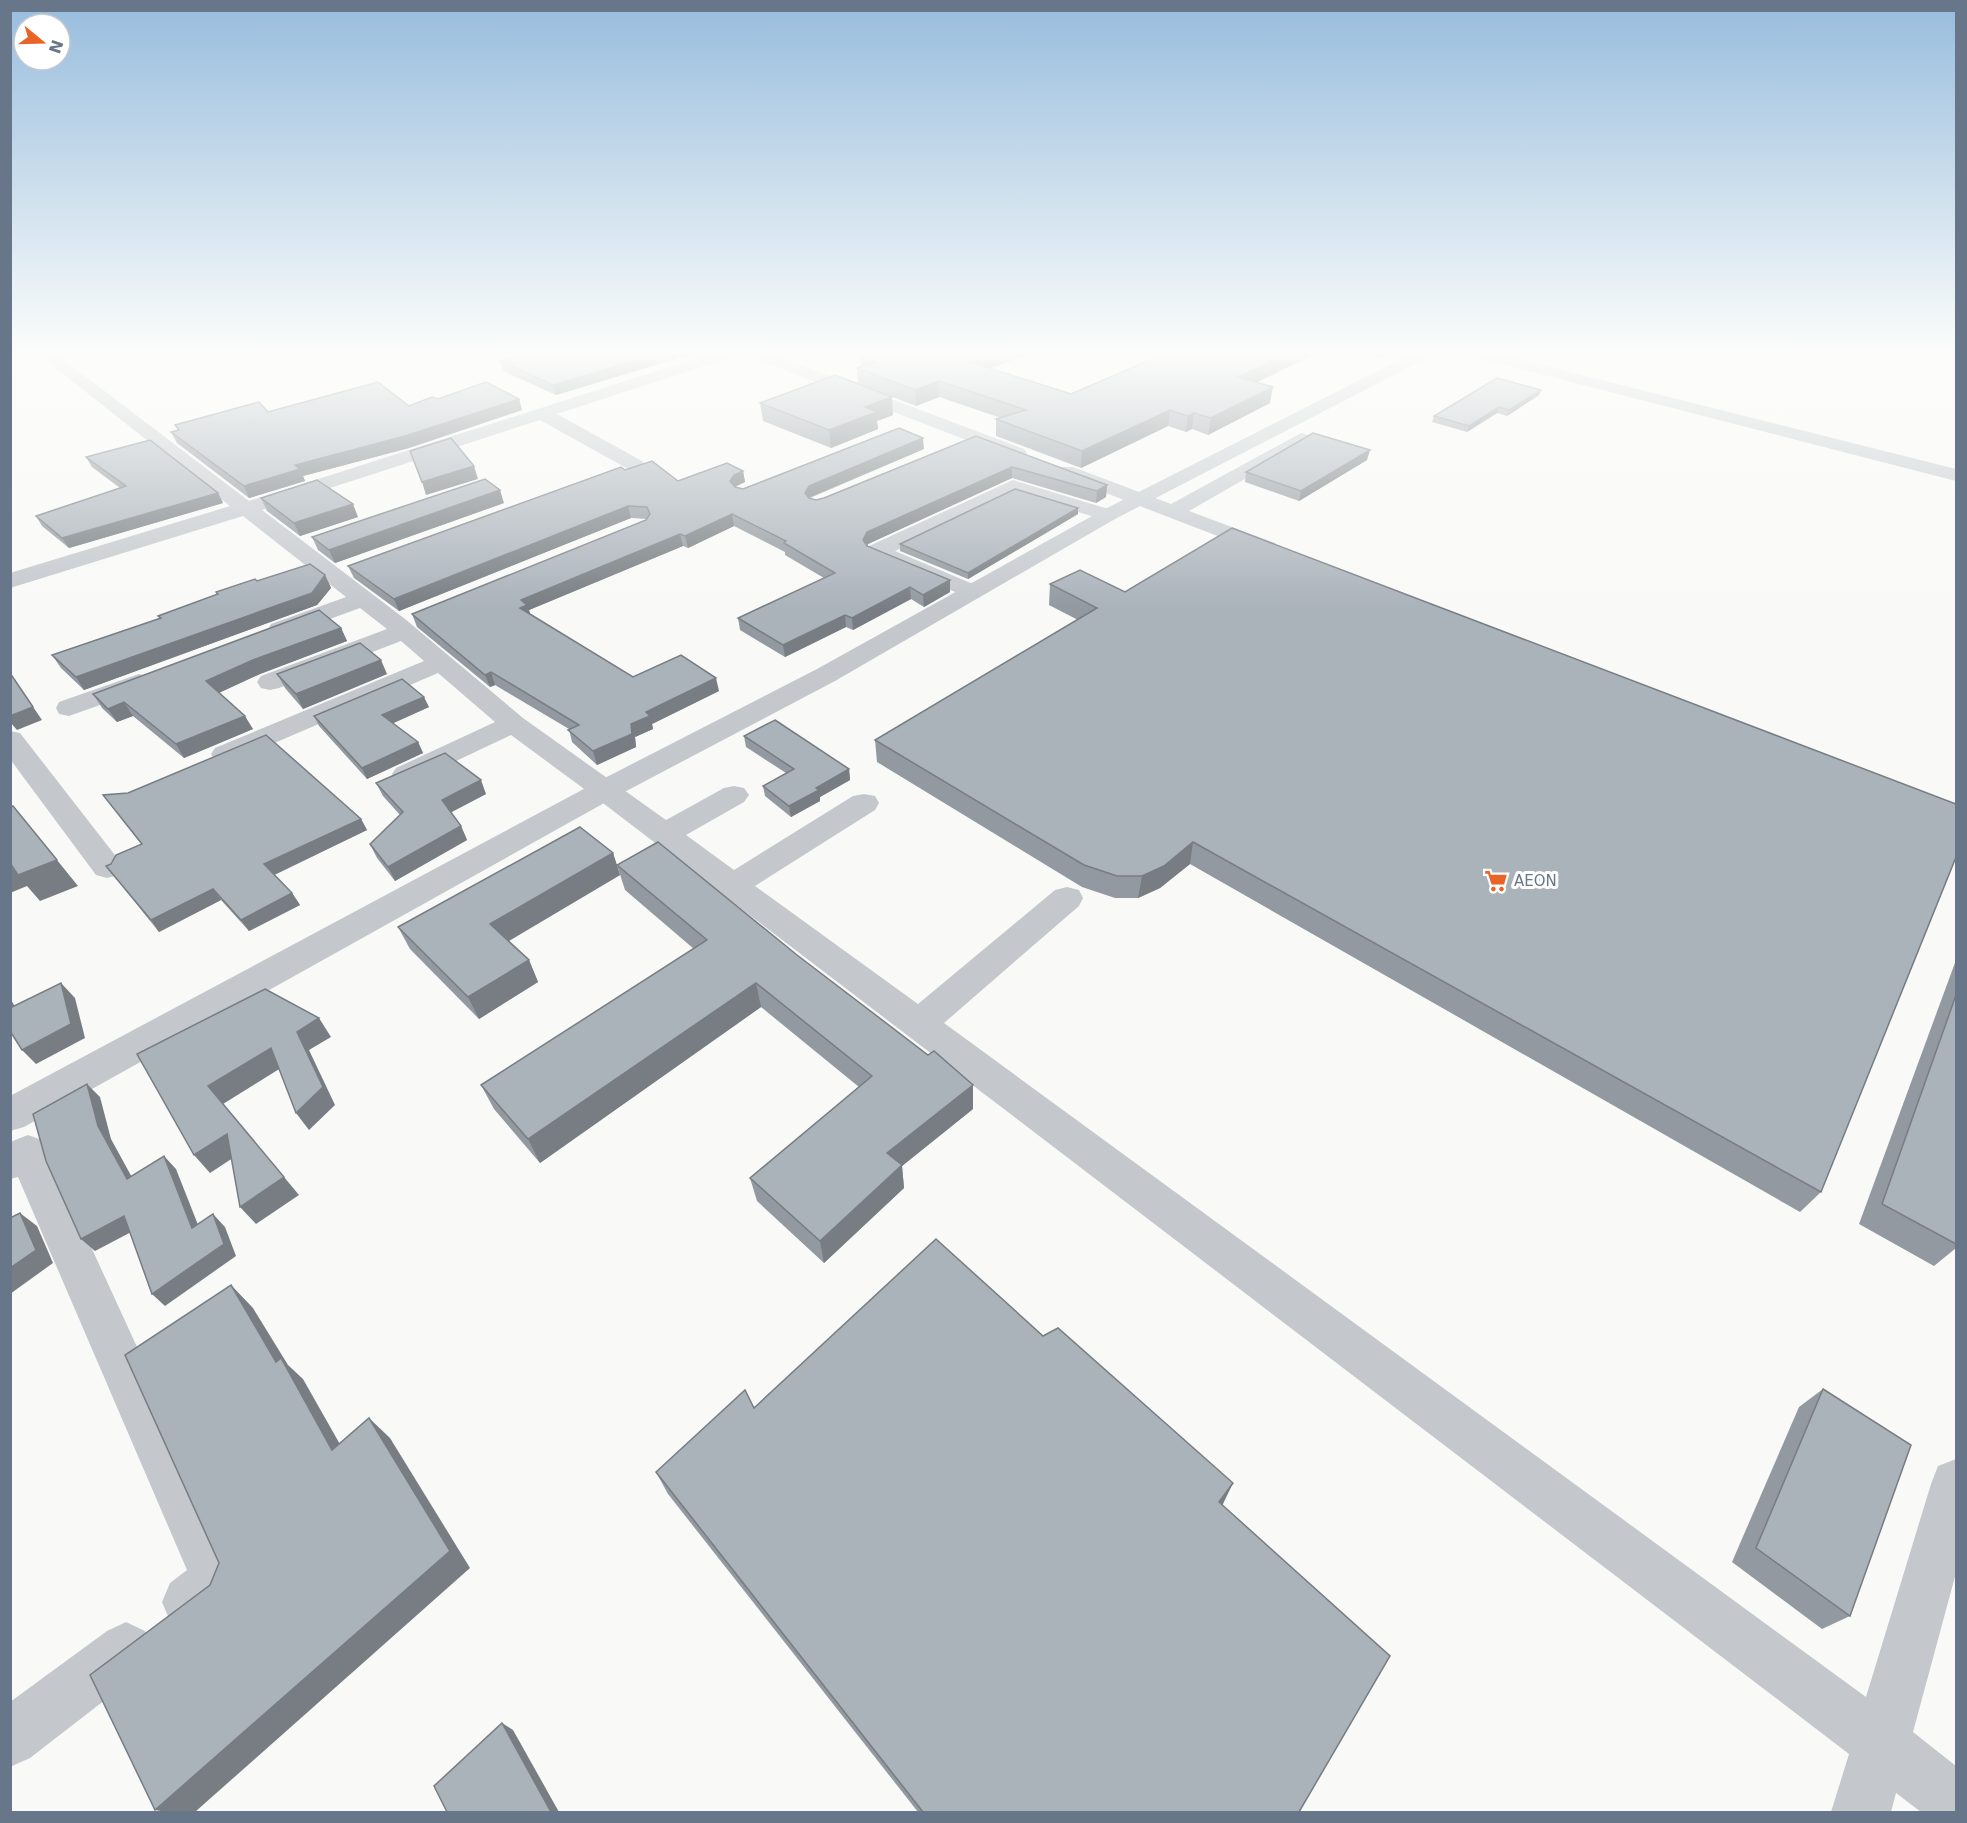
<svg xmlns="http://www.w3.org/2000/svg" width="1967" height="1823" viewBox="0 0 1967 1823" font-family="'DejaVu Sans',sans-serif">
<style>
.lines{fill:none;stroke-linecap:round;stroke-linejoin:round}
.minor{fill:#c4c8cd;fill-rule:evenodd}
.tertiary{fill:#c4c8cd;fill-rule:evenodd}
.wall{fill:#9299a0}
.shaded-wall{fill:#777d82}
.building{fill:#aab2ba;stroke:#777d82;stroke-width:1.5}
.labels{text-anchor:middle;stroke-width:6;stroke-linejoin:round;paint-order:stroke}
.poi-label{font-size:15px;fill:#677789;stroke:#fff;text-anchor:start}
</style>
<rect width="100%" height="100%" fill="#f9faf7"/>
<g class="lines">
<g class="minor">
<polygon points="38,354 56,354 249,501 710,354 734,354 732,357 557,414 642,461 645,465 642,469 628,469 540,420 262,510 405,619 523,718 666,820 724,788 734,786 744,788 749,795 744,802 686,835 734,870 853,796 864,794 875,796 879,803 875,810 755,886 918,1004 1055,890 1067,887 1079,890 1083,898 1079,906 944,1023 1866,1697 1931,1484 1938,1466 1956,1459 1956,1573 1913,1732 1956,1766 1956,1812 1921,1812 1896,1793 1891,1812 1831,1812 1849,1754 595,797 511,735 416,780 406,783 396,780 392,774 396,768 495,722 438,673 235,760 225,763 215,760 211,754 215,748 424,661 401,641 279,688 270,690 261,688 257,682 261,676 387,629 360,608 289,634 280,636 271,634 268,629 271,624 346,597 243,516 10,588 10,573 230,506"/>
<polygon points="750,354 772,354 1024,449 1027,453 1024,457 1010,457 752,357"/>
<polygon points="1472,354 1498,354 1956,469 1956,481 1474,357"/>
<polygon points="1301,433 1308,435 1310,439 1308,443 1189,511 1275,543 1278,548 1275,553 1267,555 1059,475 1056,471 1059,467 1073,467 1171,504"/>
<polygon points="1013,480 1115,511 1119,515 1115,519 1108,521 1015,493 895,551 980,587 984,592 980,597 972,599 869,556 866,551 869,546"/>
<polygon points="139,674 148,676 152,682 148,688 69,716 59,714 56,708 59,702"/>
<polygon points="10,731 20,733 118,859 123,867 118,875 107,878 96,875 10,759"/>
<polygon points="28,1135 42,1140 244,1580 237,1599 208,1621 189,1629 170,1621 162,1602 170,1583 187,1570 18,1177 10,1179 10,1142"/>
<polygon points="126,1622 145,1631 154,1650 145,1669 30,1758 10,1767 10,1702 107,1631"/>
</g>
<polygon class="tertiary" points="1411,354 1431,354 1429,357 1115,519 835,681 615,797 24,1127 10,1131 10,1096 595,783 817,669 1101,511"/>
</g>
<g class="wall">
<polygon points="692,354 556,395 503,371 500,361"/>
<polygon points="1315,354 1256,382 1270,403 1208,435 1192,429 1186,432 1168,426 1081,468 996,436 996,419 1001,418 939,397 916,406 858,384 857,368 861,367 861,356 990,368 1071,394"/>
<polygon points="1368,354 1391,354 1383,358"/>
<polygon points="1738,354 1752,354 1749,356"/>
<polygon points="1541,390 1539,395 1507,416 1497,413 1467,432 1432,422 1434,416"/>
<polygon points="438,399 519,399 522,410 409,448 303,476 305,481 249,498 177,443 171,432 178,430 175,425 268,412 409,406"/>
<polygon points="760,403 893,415 877,421 878,429 831,448 763,421"/>
<polygon points="976,436 1107,485 1106,497 1096,503 1012,478 868,544 867,546 950,580 950,592 924,607 911,599 853,630 846,627 785,657 740,630 738,618 824,578 785,555 785,552 734,526 688,548 683,546 529,610 530,614 633,677 719,691 652,724 653,729 635,737 636,747 597,765 572,742 569,729 495,685 490,687 417,627 412,614 646,520 647,519 631,518 399,611 354,578 348,566 625,470 678,481 743,471 745,482 735,487 743,489 924,449 810,498 816,500 824,498"/>
<polygon points="86,457 218,493 223,503 69,548 42,526 36,516 120,488 92,467"/>
<polygon points="1367,460 1299,501 1245,482 1246,472"/>
<polygon points="261,498 358,517 300,536 267,511"/>
<polygon points="504,503 335,563 318,550 312,537"/>
<polygon points="1078,508 1078,514 968,579 900,551 900,544"/>
<polygon points="325,575 331,588 317,605 84,690 61,668 52,655 160,619 158,616 217,594 216,592 257,581"/>
<polygon points="1050,584 1125,592 1956,804 1956,861 1955,860 1821,1192 1800,1212 1190,864 1160,888 1138,898 1115,898 1082,887 877,762 875,740 1078,620 1049,605"/>
<polygon points="341,628 347,641 260,674 219,693 253,729 184,758 133,716 117,722 102,708 93,694"/>
<polygon points="277,674 387,674 303,709 285,688"/>
<polygon points="429,707 393,723 418,742 423,753 367,779 319,726 314,716"/>
<polygon points="744,736 849,769 850,780 820,797 820,801 791,817 765,796 763,786 786,773 746,747"/>
<polygon points="376,783 486,794 451,812 461,826 467,840 395,881 377,858 370,844 400,815 383,796"/>
<polygon points="103,795 361,819 367,830 274,875 292,893 300,905 249,931 221,900 159,932 106,866 111,864 141,844"/>
<polygon points="613,853 620,875 509,941 529,960 538,982 479,1019 410,949 398,927"/>
<polygon points="617,865 973,1109 902,1166 904,1188 824,1263 757,1201 750,1178 859,1087 761,1007 540,1163 494,1109 481,1085 694,949 625,890"/>
<polygon points="1956,960 1956,1248 1934,1266 1859,1224"/>
<polygon points="1823,1389 1850,1616 1822,1629 1732,1562 1799,1407"/>
<polygon points="754,1408 1222,1505 1299,1812 918,1812 668,1494 656,1472"/>
</g>
<g class="shaded-wall">
<polygon points="657,354 692,354 556,395 553,385"/>
<polygon points="988,354 1029,354 967,377 967,361"/>
<polygon points="1286,354 1315,354 1235,393 1238,377"/>
<polygon points="1384,354 1391,354 1383,358"/>
<polygon points="939,381 939,397 916,406 915,390"/>
<polygon points="1273,387 1270,403 1208,435 1211,418"/>
<polygon points="1541,390 1539,395 1507,416 1509,410"/>
<polygon points="892,397 893,415 877,421 878,429 831,448 829,430 865,407"/>
<polygon points="519,399 522,410 409,448 303,476 305,481 249,498 244,486 295,465"/>
<polygon points="1499,407 1497,413 1467,432 1469,426"/>
<polygon points="1170,410 1168,426 1081,468 1082,451"/>
<polygon points="1194,413 1192,429 1186,432 1188,416"/>
<polygon points="923,438 924,449 810,497 806,504 805,493 809,486"/>
<polygon points="1370,450 1367,460 1299,501 1301,491"/>
<polygon points="474,466 478,479 426,495 422,482"/>
<polygon points="1012,467 1012,478 868,544 864,552 863,540 867,532"/>
<polygon points="743,471 745,482 736,486 732,492 730,481 734,475"/>
<polygon points="1107,485 1106,497 1096,503 1097,491"/>
<polygon points="500,490 504,503 335,563 329,550"/>
<polygon points="218,493 223,503 69,548 62,538"/>
<polygon points="353,504 358,517 300,536 294,523"/>
<polygon points="628,506 631,518 399,611 394,599"/>
<polygon points="1078,508 1078,514 968,579 968,573"/>
<polygon points="732,514 734,526 688,548 685,536"/>
<polygon points="680,534 683,546 529,610 531,617 520,608 521,600"/>
<polygon points="325,575 331,588 317,605 84,690 76,677"/>
<polygon points="950,580 950,592 924,607 923,595"/>
<polygon points="910,587 911,599 853,630 852,618"/>
<polygon points="845,615 846,627 785,657 783,645"/>
<polygon points="341,628 347,641 260,674 214,695 206,681 253,660"/>
<polygon points="381,660 387,674 303,709 296,694"/>
<polygon points="491,672 495,685 490,687 485,675"/>
<polygon points="10,673 42,720 17,730 10,722"/>
<polygon points="716,678 719,691 652,724 653,729 635,737 636,747 597,765 593,751 631,724 646,712"/>
<polygon points="424,697 429,707 387,726 382,715"/>
<polygon points="124,702 133,716 117,722 108,709"/>
<polygon points="245,716 253,729 184,758 176,744"/>
<polygon points="418,742 423,753 367,779 362,768"/>
<polygon points="849,769 850,780 820,797 820,801 791,817 789,806 816,788"/>
<polygon points="481,780 486,794 448,814 442,800"/>
<polygon points="361,819 367,830 272,876 264,864"/>
<polygon points="461,826 467,840 395,881 388,867"/>
<polygon points="1193,842 1190,864 1160,888 1138,898 1142,876"/>
<polygon points="613,853 620,875 500,946 490,924"/>
<polygon points="57,860 78,886 40,901 27,886 10,893 10,862"/>
<polygon points="213,889 221,900 159,932 151,920"/>
<polygon points="292,893 300,905 249,931 241,920"/>
<polygon points="529,960 538,982 479,1019 468,997"/>
<polygon points="61,983 75,998 85,1038 36,1064 22,1050"/>
<polygon points="756,983 761,1007 540,1163 528,1139"/>
<polygon points="10,998 18,1012 10,1016"/>
<polygon points="319,1018 331,1037 309,1050 335,1105 309,1130 296,1113 297,1032"/>
<polygon points="271,1048 284,1066 223,1104 208,1086"/>
<polygon points="87,1084 100,1097 111,1139 140,1192 127,1179 98,1126"/>
<polygon points="973,1085 973,1109 902,1166 904,1188 824,1263 820,1241 887,1153"/>
<polygon points="227,1134 242,1152 210,1173 194,1155"/>
<polygon points="164,1156 176,1169 204,1240 192,1228"/>
<polygon points="284,1177 299,1195 256,1224 240,1207"/>
<polygon points="20,1213 37,1226 53,1263 10,1294 10,1268"/>
<polygon points="213,1214 225,1227 236,1256 165,1306 152,1294"/>
<polygon points="124,1216 137,1229 95,1251 81,1239"/>
<polygon points="231,1285 253,1308 288,1365 303,1379 354,1469 332,1450 276,1362"/>
<polygon points="369,1418 390,1438 470,1568 195,1812 167,1812 155,1810"/>
<polygon points="1233,1483 1223,1504 1209,1523 1219,1502"/>
<polygon points="502,1723 513,1730 559,1812 551,1812"/>
</g>
<g class="building">
<polygon points="525,354 657,354 553,385 500,361"/>
<polygon points="869,354 988,354 967,361 1071,394 1164,354 1286,354 1238,377 1273,387 1211,418 1194,413 1188,416 1170,410 1082,451 996,419 1026,410 939,381 915,390 857,368 875,362 861,356"/>
<polygon points="835,375 892,397 865,407 877,412 829,430 760,403"/>
<polygon points="1497,378 1541,390 1509,410 1499,407 1469,426 1434,416"/>
<polygon points="378,382 409,406 432,397 438,399 486,382 519,399 405,436 295,465 300,469 244,486 171,432 179,430 175,425 259,402 268,412"/>
<polygon points="899,428 923,438 809,486 805,493 809,498 816,500 824,498 976,436 1107,485 1097,491 1012,467 867,532 863,540 867,546 950,580 923,595 910,587 852,618 845,615 783,645 738,618 835,573 784,543 786,541 732,514 685,536 680,534 521,600 527,605 520,608 633,677 681,655 716,678 646,712 650,716 631,724 632,734 593,751 568,730 579,725 491,672 485,675 412,614 646,520 650,514 647,507 628,506 394,599 348,566 621,467 625,470 652,461 678,481 727,463 743,471 734,475 730,481 735,487 743,489"/>
<polygon points="1313,433 1370,450 1301,491 1246,472"/>
<polygon points="451,438 474,466 422,482 410,451"/>
<polygon points="150,440 218,493 62,538 36,516 126,486 86,457"/>
<polygon points="485,479 500,490 329,550 312,537"/>
<polygon points="317,480 353,504 294,523 261,498"/>
<polygon points="1015,489 1078,508 968,573 900,544"/>
<polygon points="1232,528 1956,804 1956,857 1821,1192 1193,842 1164,866 1142,876 1117,876 1084,865 875,740 1097,608 1050,584 1080,570 1125,592"/>
<polygon points="310,564 325,575 312,593 76,677 52,655 161,618 158,616 218,594 216,592 255,579 257,581"/>
<polygon points="319,610 341,628 253,660 206,681 245,716 176,744 124,702 108,709 93,694"/>
<polygon points="360,643 381,660 296,694 277,674"/>
<polygon points="10,673 33,707 10,716"/>
<polygon points="402,679 424,697 382,715 418,742 362,768 314,716"/>
<polygon points="775,720 849,769 816,788 819,790 789,806 763,786 794,769 744,736"/>
<polygon points="266,735 361,819 264,864 292,893 241,920 213,889 151,920 106,866 111,864 116,855 142,844 103,795 128,793"/>
<polygon points="445,753 481,780 442,800 461,826 388,867 370,844 403,812 376,783"/>
<polygon points="13,806 57,860 18,875 10,863 10,807"/>
<polygon points="580,827 613,853 490,924 529,960 468,997 398,927"/>
<polygon points="658,842 797,955 928,1055 934,1051 973,1085 887,1153 902,1165 820,1241 750,1178 872,1076 756,983 528,1139 481,1085 707,940 617,865"/>
<polygon points="61,983 71,1024 22,1050 10,1031 10,1008"/>
<polygon points="265,989 319,1018 297,1032 323,1087 296,1113 271,1048 208,1086 284,1177 240,1207 227,1134 194,1155 137,1054"/>
<polygon points="1956,995 1956,1244 1882,1204"/>
<polygon points="87,1084 98,1126 127,1179 164,1156 192,1228 213,1214 224,1244 152,1294 124,1216 81,1239 46,1161 33,1114"/>
<polygon points="20,1213 36,1250 10,1268 10,1218"/>
<polygon points="936,1239 1043,1336 1058,1328 1233,1483 1219,1502 1390,1656 1299,1812 923,1812 656,1472 745,1390 754,1408"/>
<polygon points="231,1285 276,1362 281,1358 332,1450 369,1418 450,1551 155,1810 90,1675 210,1585 219,1563 125,1355"/>
<polygon points="1823,1389 1911,1445 1850,1616 1756,1548"/>
<polygon points="502,1723 551,1812 447,1812 434,1786"/>
</g>
<linearGradient id="sky" x2="0" y2="1"><stop stop-color="#97bcdd"/><stop offset="0.58" stop-color="#fcfdfb"/><stop offset="1" stop-color="#fcfdfb" stop-opacity="0"/></linearGradient>
<rect width="1967" height="609" fill="url(#sky)"/>
<defs>
<g id="supermarket-bare" transform="scale(1.8)"><path d="M-6-5.5h2.5l.6 2H6L4.5 2H-2.5L-4.4-4H-6ZM-1.5 3.2a1.3 1.3 0 1 0 .1 0ZM3 3.2a1.3 1.3 0 1 0 .1 0Z" fill="#ea6427" stroke="#fff" stroke-width="2.5" paint-order="stroke"/></g>
</defs>
<g fill-rule="evenodd">
<use href="#supermarket-bare" x="1496" y="881"/>
</g>
<g class="labels">
<g class="poi-label">
<text x="1514" y="886">AEON</text>
</g>
</g>
<rect width="1967" height="1823" fill="none" stroke="#677789" stroke-width="24"/>
<g transform="translate(42 42) rotate(109)"><circle r="28" fill="#ffffff" stroke="#c2c9d0" stroke-width="1.5"/>
<path d="M0-4.5L10 22L0 15L-10 22Z" fill="#ea6427"/>
<text y="-9" font-size="16" font-weight="bold" text-anchor="middle" fill="#677789">N</text>
</g>
</svg>
